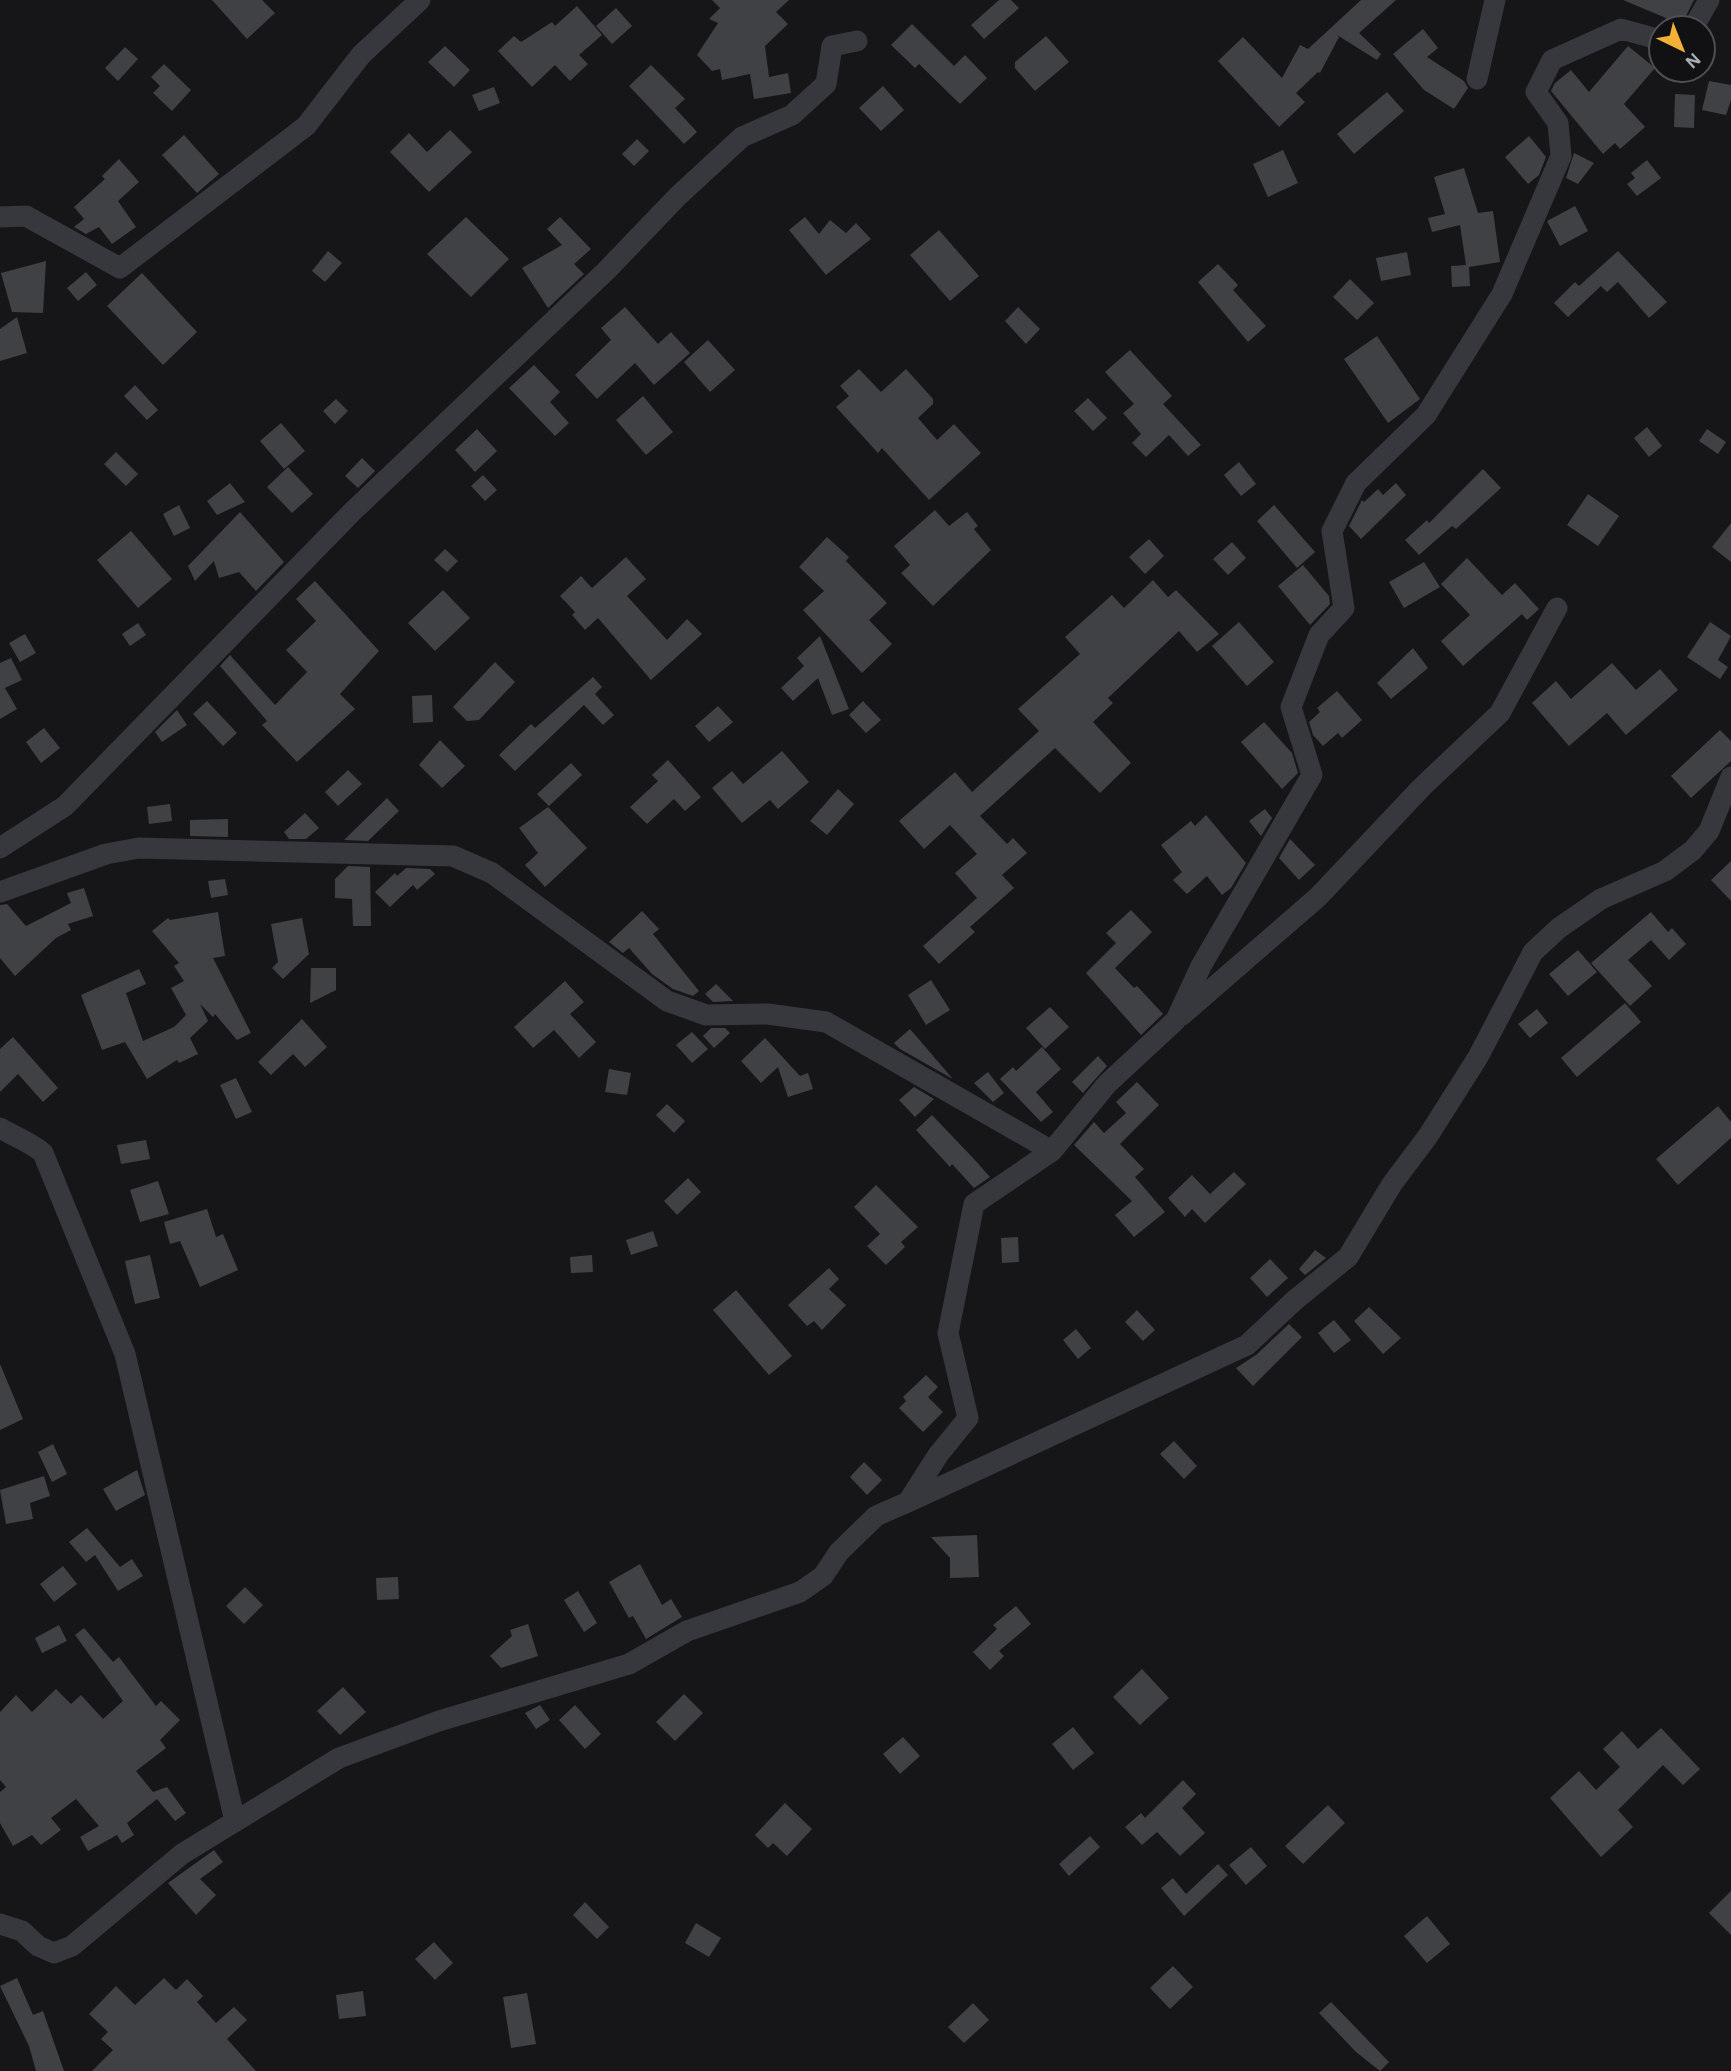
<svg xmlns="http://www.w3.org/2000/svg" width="1731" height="2071" viewBox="0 0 1731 2071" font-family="'Alegreya Sans',sans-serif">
	<rect width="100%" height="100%" fill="#161618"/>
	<path fill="#404145" d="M212,0H262L275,13L247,39Z
		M712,0H789L776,12L788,24L765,46L769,77L788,73L791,93L754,99L750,74L722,80L720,69L712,71L697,55L718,23L709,19L720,8Z
		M999,0H1011L1019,8L984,39L971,25Z
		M1361,0H1396L1359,33L1381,54L1377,60L1337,35L1339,37L1320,73L1318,72L1296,93L1305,102L1279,127L1218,61L1243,37L1282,78L1300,45L1308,49Z
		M1623,0H1694L1680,28L1663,24L1666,18Z
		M577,6L602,35L579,55L588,64L570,81L555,65L532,87L498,51L514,36L521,42L552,22L555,26Z
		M616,8L632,26L612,44L596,26Z
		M912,24L954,66L965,55L987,78L960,104L919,64L915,68L891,45Z
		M1423,29L1438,48L1427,57L1464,81L1468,88L1454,109L1424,90L1393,54Z
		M1046,36L1069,62L1035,91L1015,68V62Z
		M445,46L470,70L454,87L428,62Z
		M1628,46L1655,68L1624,104L1645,127L1620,149L1615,143L1603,154L1551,91L1555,83L1571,70L1589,92Z
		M125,47L138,59L118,81L105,68Z
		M164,64L191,90L172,111L153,93L160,86L151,77Z
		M651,65L685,99L675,108L697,132L684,144L629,86Z
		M1709,81L1731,85V100L1726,115L1702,110Z
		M883,86L904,110L881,131L859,108Z
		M494,87L500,103L479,111L472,95Z
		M1387,92L1404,111L1354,154L1337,134Z
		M1675,94L1695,95L1694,128L1674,127Z
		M450,130L472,152L429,192L390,152L409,133L427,152Z
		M184,135L219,174L197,193L162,155Z
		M1529,136L1546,157L1539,175L1528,184L1505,157Z
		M637,139L649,151L634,166L622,154Z
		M1283,150L1298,183L1268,197L1253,164Z
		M1574,153L1594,163L1578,184L1566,178Z
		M119,159L139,182L118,201L136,227L112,244L99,227L86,234L74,227L84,219L74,207L105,179L102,176Z
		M1647,160L1661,178L1637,196L1627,184L1635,178L1631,173Z
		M1464,168L1478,213L1493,211L1500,262L1469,267L1470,286L1452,287L1451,266L1466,265L1460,225L1432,232L1428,218L1445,214L1434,177Z
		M1575,206L1588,231L1560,246L1547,221Z
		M466,217L509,259L471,297L427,254Z
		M560,217L591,249L574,264L584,274L548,308L522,268L562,245L547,229Z
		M805,217L819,234L830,220L846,233L856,223L871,239L826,275L789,230Z
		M939,230L979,276L950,301L910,255Z
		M328,251L342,263L325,282L312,271Z
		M1618,251L1667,302L1649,318L1618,282L1607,292L1601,286L1568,317L1554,303L1575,282L1579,286Z
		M1407,252L1411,275L1381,281L1376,258Z
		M46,261L43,313L12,312L1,273Z
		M1218,264L1238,285L1233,290L1266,326L1248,342L1198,282Z
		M86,272L97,285L78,301L67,288Z
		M142,273L197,332L163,365L107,306Z
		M1350,279L1374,303L1357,320L1333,297Z
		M625,307L658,344L671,332L690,353L654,385L635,363L597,399L575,375L611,340L601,328Z
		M1018,307L1040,329L1026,344L1005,321Z
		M17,317L27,353L0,361V329Z
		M1377,336L1420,399L1388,423L1344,359Z
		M708,340L735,370L710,392L684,362Z
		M1130,350L1172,396L1163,404L1201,445L1188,456L1169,435L1146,457L1132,443L1141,434L1123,413L1134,404L1105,372Z
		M534,365L560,392L550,402L569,423L555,436L509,388Z
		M859,369L881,392L906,369L933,399V404L918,418L937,440L954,424L981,453L929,500L882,448L878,453L836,407L849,396L840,386Z
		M135,385L158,410L147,420L124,396Z
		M643,396L673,432L646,455L616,420Z
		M1088,398L1107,418L1093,431L1074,411Z
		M336,399L348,411L335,424L323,411Z
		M281,423L305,451L284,469L260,441Z
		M1647,427L1662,446L1649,457L1634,438Z
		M477,429L497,451L475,472L455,450Z
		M1707,429L1726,442L1718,454L1699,441Z
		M116,452L138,474L126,486L104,464Z
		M362,458L375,471L358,488L345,476Z
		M1239,462L1256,484L1241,496L1224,475Z
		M288,467L313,494L292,513L267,487Z
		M1483,469L1501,488L1456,529L1452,526L1419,555L1405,540L1427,520L1429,523Z
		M483,475L497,490L485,501L471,486Z
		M230,483L245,502L217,515L207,501Z
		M1396,483L1406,495L1361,539L1349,526L1362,500L1364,502L1378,489L1383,495Z
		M1588,494L1619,516L1598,546L1567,525Z
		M179,505L190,528L174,536L163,514Z
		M1274,505L1315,552L1297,568L1257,521Z
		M935,510L949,526L967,512L978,526L974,529L991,550L933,606L901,573L910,565L894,546Z
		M240,512L284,562L256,591L239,572L219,578L214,561L195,581L188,566Z
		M1731,523V562L1712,547Z
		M131,531L172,579L138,608L97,560Z
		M827,537L849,557L846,561L887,603L869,620L892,644L862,673L803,610L824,591L799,567Z
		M1149,539L1164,556L1145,574L1129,557Z
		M1232,542L1246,558L1228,575L1213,559Z
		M445,549L458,561L447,572L434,560Z
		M626,557L646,579L627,596L667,640L687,619L702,634L651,680L598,618L585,630L572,615L575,612L560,596L581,576L592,588Z
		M1467,558L1502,595L1515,583L1539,609L1527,620L1522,614L1463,666L1441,641L1470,615L1441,584Z
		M1424,562L1440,587L1404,608L1389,582Z
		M1303,565L1329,596L1330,604L1310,625L1278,586Z
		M1153,580L1168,597L1176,590L1219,634L1197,652L1179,631L1108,698L1113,703L1093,722L1131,763L1100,793L1055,748L980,816L1007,844L1013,838L1027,853L1002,875L1014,888L970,927L975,932L939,964L923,946L977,898L955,873L977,854L950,825L924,849L899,821L955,772L972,792L1039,731L1018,709L1080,654L1065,637L1112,595L1124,608Z
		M315,581L379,651L340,694L355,709L297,762L262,725L267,721L220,666L230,655L275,705L307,672L286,650L316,621L296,599Z
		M443,590L470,618L435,651L408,623Z
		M1239,622L1274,662L1247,686L1212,646Z
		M1710,622L1731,636L1718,660L1728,667L1720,679L1687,657Z
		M138,623L146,635L130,646L122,634Z
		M25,634L36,653L20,662L9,643Z
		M820,636L849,709L832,715L818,678L793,701L781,688L804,666L797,658Z
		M1413,648L1428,668L1391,699L1377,683Z
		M11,658L22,680L5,688L17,709L0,719V663Z
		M495,662L515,682L479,720L467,721L453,707Z
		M1612,663L1636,690L1660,669L1678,690L1626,735L1607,713L1569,746L1532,703L1556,681L1571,699Z
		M593,677L602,687L595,694L614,715L603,725L584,705L515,771L499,755L531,724L535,728Z
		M1337,691L1362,720L1342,738L1338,733L1323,746L1313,735L1309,722L1320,712L1317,708Z
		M432,695L433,722L413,723L412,696Z
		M207,701L237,733L223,746L193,714Z
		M863,701L881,720L866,733L849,715Z
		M718,706L733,722L709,742L695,726Z
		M177,710L187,725L162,742L155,732Z
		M1264,722L1292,753L1298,773L1282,789L1241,742Z
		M44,728L60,748L41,763L26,742Z
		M1720,730L1731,741V761L1691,798L1671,776Z
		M440,740L465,766L442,788L419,765Z
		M782,751L809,782L778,809L770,800L742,823L712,788L732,771L743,784Z
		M668,760L701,797L685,811L674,799L647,824L630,807L658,781L652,775Z
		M571,763L582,775L549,806L537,794Z
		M348,770L362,784L338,806L325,792Z
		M838,789L854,804L827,835L810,821Z
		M387,798L399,811L368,841L344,840Z
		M170,804L172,821L149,824L147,807Z
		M548,807L587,848L545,887L525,865L538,853L519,828Z
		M1265,809L1272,818L1261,836L1249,821Z
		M305,813L319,828L306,839H289L284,832Z
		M1206,815L1246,863L1231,888L1222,895L1207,876L1187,894L1173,880L1182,872L1161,845L1191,821L1195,826Z
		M228,819V837L190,836V820Z
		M1290,839L1315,865L1299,880L1279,858Z
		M1731,861V901L1711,880Z
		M348,866L370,867L371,926H353L352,899L335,898V879Z
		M406,868L430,869L435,874L417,890L413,885L390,907L375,892L395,873L397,876Z
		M225,879L228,895L211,898L208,881Z
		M84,888L93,916L68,924L71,930L56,938L15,976L0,958V905L7,904L26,926L71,903L67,893Z
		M1131,910L1152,932L1115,968L1134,988L1137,986L1163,1014L1141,1035L1086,973L1116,943L1106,933Z
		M642,911L659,929L653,934L699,991L693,996L673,989L652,974L629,948L623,953L609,942Z
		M218,912L225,956L213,958L251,1033L237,1040L215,1014L213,1017L200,1004L208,1021L190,1038L198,1054L179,1063L177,1060L147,1079L125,1042L102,1050L81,995L139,969L146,984L126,993L143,1041L174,1027L186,1015L171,988L184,981L174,966L179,963L152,931L168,918L170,920Z
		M1651,912L1668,932L1672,928L1686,944L1669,960L1651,940L1628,960L1652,986L1630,1006L1591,963Z
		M302,918L309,954L283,979L272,968L278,962L271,924Z
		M1578,950L1597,972L1568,996L1549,974Z
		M311,968H336V990L310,1003Z
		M931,980L950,1010L926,1025L908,995Z
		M565,981L584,1002L570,1014L596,1042L579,1058L554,1030L533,1048L514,1027Z
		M716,984L733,1001L713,1002L705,994Z
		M1625,1003L1641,1022L1577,1077L1561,1058Z
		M1050,1007L1069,1027L1045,1049L1026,1028Z
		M1537,1009L1548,1023L1530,1038L1518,1024Z
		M302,1019L327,1047L305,1067L293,1054L271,1075L258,1062Z
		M711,1028H725L730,1033L714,1048L703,1036Z
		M910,1029L952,1078H951L900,1049L894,1043Z
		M692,1032L708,1049L692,1063L676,1045Z
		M13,1037L58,1088L43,1102L18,1074L0,1092V1049Z
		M765,1038L800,1076L808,1073L813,1089L788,1097L778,1067L761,1083L741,1061Z
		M1042,1047L1061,1069L1036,1092L1053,1112L1041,1122L1000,1079L1013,1067L1016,1071Z
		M1098,1056L1107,1066L1083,1093L1072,1082Z
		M609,1069L631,1073L627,1095L605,1092Z
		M988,1072L1004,1093L993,1102L974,1083Z
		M236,1078L252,1112L236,1119L220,1085Z
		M1137,1082L1159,1105L1120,1144L1144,1169L1135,1177L1165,1212L1134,1237L1115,1215L1132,1201L1074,1145L1094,1122L1104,1133L1126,1113L1116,1102Z
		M914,1087L934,1099L915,1117L899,1100Z
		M667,1104L685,1121L674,1133L656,1115Z
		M1718,1106L1731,1122V1138L1678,1185L1656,1159Z
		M932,1115L974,1159L990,1177L974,1188L952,1164L950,1167L916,1130Z
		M146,1140L150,1159L121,1164L117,1145Z
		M1234,1172L1246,1184L1205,1223L1192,1209L1185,1217L1168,1198L1192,1175L1210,1194Z
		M688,1178L701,1192L677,1215L664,1201Z
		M158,1181L169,1214L140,1222L130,1190Z
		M876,1185L918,1227L901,1242L905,1247L886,1265L867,1246L880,1234L854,1207Z
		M207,1209L216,1237L223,1234L238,1270L200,1287L180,1241L170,1244L164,1222Z
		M653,1231L658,1246L631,1255L626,1240Z
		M1018,1237L1019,1262L1002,1263L1001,1238Z
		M1315,1250L1326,1258L1305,1275L1299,1269Z
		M150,1255L160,1298L135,1304L125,1261Z
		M592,1255L593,1272L571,1273L570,1257Z
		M1270,1259L1288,1278L1267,1297L1250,1278Z
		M829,1268L839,1279L829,1289L846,1305L822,1330L814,1321L807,1326L788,1305Z
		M736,1290L792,1356L769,1375L713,1310Z
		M1369,1307L1401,1338L1383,1354L1354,1321Z
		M1137,1310L1155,1330L1143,1341L1125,1322Z
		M1334,1320L1351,1340L1334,1353L1318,1333Z
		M1289,1324L1302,1337L1253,1386L1236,1368L1256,1355Z
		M1076,1329L1091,1348L1078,1359L1063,1340Z
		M0,1364L23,1419L0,1430Z
		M926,1375L938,1387L928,1397L943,1412L923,1432L899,1408L906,1401L903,1397Z
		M1174,1441L1197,1466L1184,1479L1160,1454Z
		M53,1444L67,1474L52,1482L38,1452Z
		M864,1462L882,1480L867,1495L850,1477Z
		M137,1470L145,1495L116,1511L103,1489Z
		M44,1476L50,1496L30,1503L33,1519L6,1524L0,1490Z
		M87,1528L120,1567L132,1559L143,1576L118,1591L95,1555L86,1562L69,1542Z
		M977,1535L979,1577L950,1578V1558L931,1537Z
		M640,1564L662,1605L671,1599L682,1617L646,1639L633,1616L629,1618L609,1582Z
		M63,1566L77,1584L54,1602L40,1584Z
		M398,1577L399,1599L377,1600L376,1578Z
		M245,1587L263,1605L244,1624L226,1606Z
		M578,1591L597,1623L584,1632L564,1600Z
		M1016,1606L1031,1624L999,1651L1004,1656L990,1670L973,1652L997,1629L993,1625Z
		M528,1624L538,1656L501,1668L490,1656L512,1636L510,1630Z
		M59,1625L67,1641L42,1653L35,1638Z
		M84,1628L113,1662L119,1657L156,1706L161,1701L180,1720L160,1740L166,1748L136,1771L153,1792L167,1787L186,1813L175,1821L157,1799L127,1823L134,1835L122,1843L117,1835L88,1851L80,1837L99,1826L76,1799L51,1818L61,1830L41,1845L32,1835L13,1846L0,1823V1792L6,1787L0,1780V1712L16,1695L32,1712L56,1689L71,1704L81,1695L103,1719L123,1701L75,1635Z
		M1142,1669L1169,1698L1140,1725L1113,1697Z
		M343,1687L366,1712L340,1735L317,1711Z
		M684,1694L703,1713L675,1741L656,1722Z
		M540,1705L550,1720L536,1729L525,1713Z
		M575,1705L601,1734L585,1749L559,1720Z
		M1073,1727L1094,1753L1073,1770L1052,1744Z
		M1661,1728L1700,1769L1683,1785L1663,1765L1618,1810L1633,1827L1601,1857L1550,1798L1579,1771L1596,1790L1620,1767L1603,1749L1622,1731L1638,1749Z
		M903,1737L920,1756L900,1774L883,1754Z
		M1183,1780L1196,1794L1182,1808L1205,1833L1180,1856L1157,1832L1142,1845L1125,1827L1141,1813L1145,1818Z
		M785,1803L812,1829L787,1856L773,1843L768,1848L755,1835Z
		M1328,1805L1345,1823L1303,1864L1285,1846Z
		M1090,1836L1100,1847L1069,1876L1059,1864Z
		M1251,1847L1267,1866L1246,1885L1229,1865Z
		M214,1850L223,1862L200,1879L216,1895L196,1915L168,1883Z
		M1218,1864L1228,1875L1184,1916L1161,1888L1173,1878L1186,1894Z
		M1731,1891V1935L1709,1913Z
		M585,1902L609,1927L597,1939L573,1915Z
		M1427,1916L1450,1944L1427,1963L1404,1936Z
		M696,1923L721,1938L709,1957L685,1943Z
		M434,1942L453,1963L435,1980L415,1959Z
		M1173,1966L1193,1987L1170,2009L1150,1988Z
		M17,1978L33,2015L43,2011L64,2071H36L29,2046L0,1986Z
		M164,1978L176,1990L187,1979L203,1996L197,2002L216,2023L234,2007L247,2020L227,2039L256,2071H92L113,2050L101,2039L108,2032L89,2014L116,1986L135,2005Z
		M363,1991L366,2016L339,2019L336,1995Z
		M527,1993L536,2044L511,2048L503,1997Z
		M1331,2002L1389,2062L1380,2071L1356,2052L1319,2013Z
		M973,2003L989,2020L964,2043L948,2027Z"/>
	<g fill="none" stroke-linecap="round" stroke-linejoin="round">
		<path stroke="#37383d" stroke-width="21" d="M1693,28L1709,0
			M1477,79L1495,0
			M0,217L26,216L120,268L306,126L361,55L420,0
			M0,848L65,806L353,511L606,271L678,196L742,137L792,115L826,84L832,46L857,41
			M0,892L106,854L139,848L453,856L492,873L667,1001L706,1015L768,1014L826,1022L1052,1151
			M1182,1015L1318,897L1422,787L1500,713L1557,608
			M0,1128C15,1137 30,1142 43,1153L125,1354L235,1821
			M908,1502L1247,1345L1295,1300L1348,1257L1392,1184L1428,1136L1478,1057L1533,952L1559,928L1601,899L1665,871L1693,850L1709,831L1731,777
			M0,1924L22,1931L38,1946L54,1953L72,1946L182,1854L339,1758L439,1721L629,1664L687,1631L800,1592L823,1576L839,1552L876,1516L908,1502L938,1455L968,1418L948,1333L974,1204L1052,1151L1107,1084L1176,1020L1201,966L1312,775L1291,707L1319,635L1344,608L1332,531L1356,483L1426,415L1502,294L1561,156L1558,123L1536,92L1552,60L1621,29L1661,40"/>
	</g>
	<g transform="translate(1682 49) rotate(137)"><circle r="33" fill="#111113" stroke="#4d4f55" stroke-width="2"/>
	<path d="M0-5L12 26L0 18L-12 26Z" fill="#f2b134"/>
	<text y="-10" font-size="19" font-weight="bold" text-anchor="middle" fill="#a8adb8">N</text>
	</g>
</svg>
